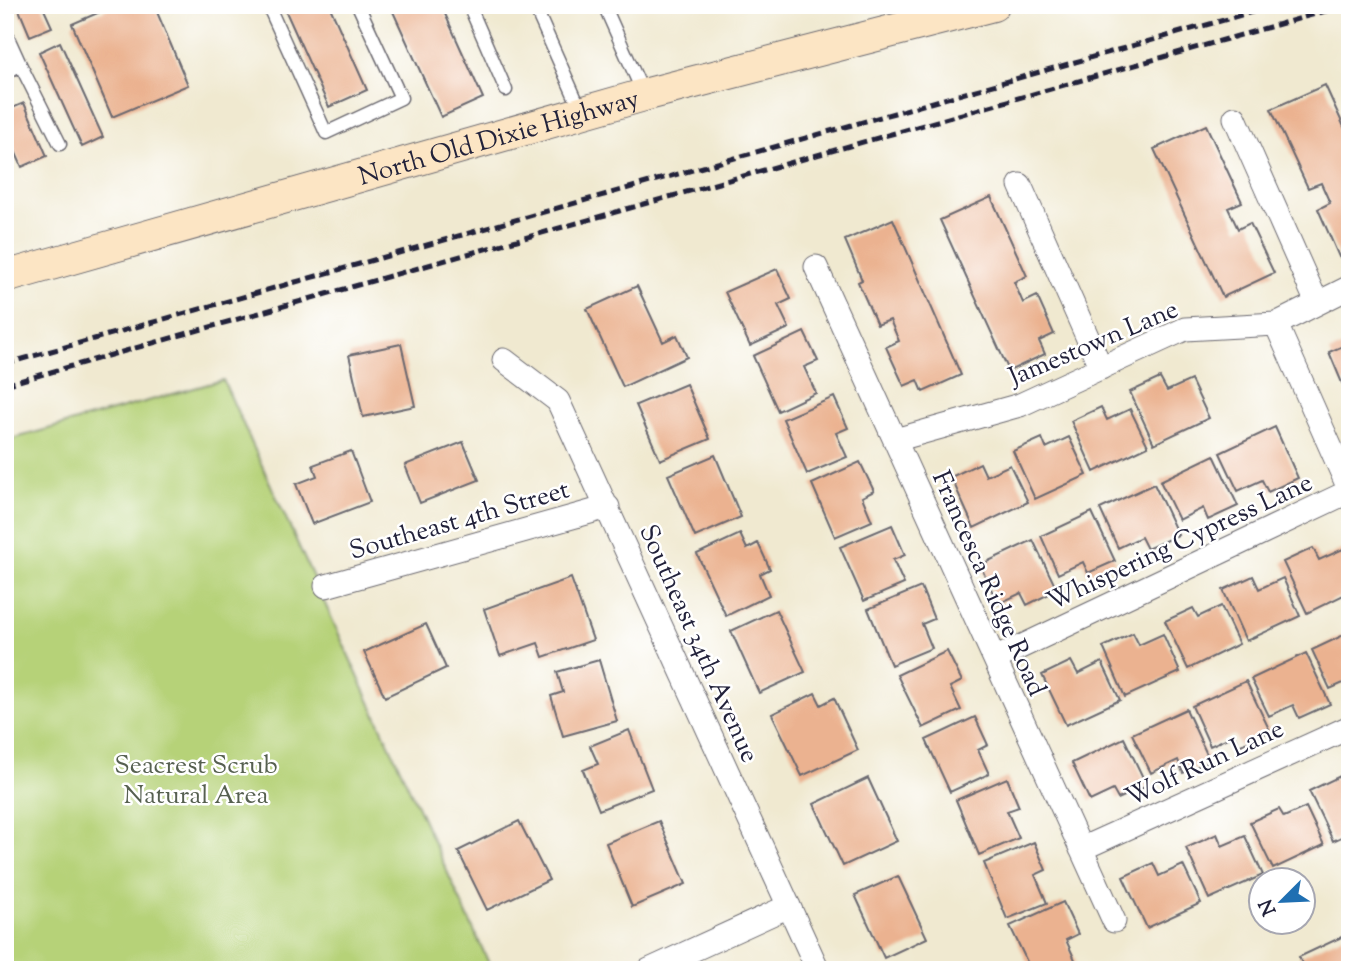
<svg xmlns="http://www.w3.org/2000/svg" width="1355" height="975" viewBox="0 0 1355 975" font-family="'Sorts Mill Goudy',serif">
	<rect width="100%" height="100%" fill="#fff"/>
	<filter id="ink" filterUnits="userSpaceOnUse"><feTurbulence type="fractalNoise" baseFrequency=".0143" numOctaves="2"/><feDisplacementMap in="SourceGraphic" scale="14" xChannelSelector="R" yChannelSelector="G"/><feConvolveMatrix kernelMatrix="1 2 1 2 8 2 1 2 1" color-interpolation-filters="sRGB"/></filter>
	<filter id="wash" filterUnits="userSpaceOnUse"><feTurbulence type="fractalNoise" baseFrequency=".00686" numOctaves="4" result="noise"/><feDisplacementMap in="SourceGraphic" scale="28" xChannelSelector="R" yChannelSelector="G"/><feGaussianBlur stdDeviation="1.57" result="paint"/><feColorMatrix in="noise" values="0 0 0 0 0 0 0 0 0 0 0 0 0 0 0 0 0 1.4 0 .05"/><feComposite in="paint" operator="in"/></filter>
	<g filter="url(#wash)">
		<rect width="100%" height="100%" fill="#f0e9d0"/>
		<path fill="#b6d278" stroke="#6c7a5a" stroke-width="2" d="M223,380L492,970H5V441Z"/>
		<g id="blocks">
			<path fill="#ebb290" d="M17,5H42L52,27L30,36Z
				M116,5H154L188,85L112,117L72,24Z
				M283,5H329L367,90L329,107Z
				M390,5H441L483,98L441,117Z
				M60,42L103,137L82,147L39,52Z
				M1325,85L1350,140V252L1339,257L1318,209L1330,203L1321,183L1308,188L1271,109Z
				M24,103L47,156L22,167L5,128V111Z
				M1206,125L1242,202L1228,208L1238,229L1250,223L1274,273L1223,297L1154,149Z
				M991,197L1027,276L1014,282L1023,303L1037,296L1054,334L1039,341L1045,354L1009,371L940,220Z
				M893,219L961,375L923,392L918,380L904,386L886,347L899,341L890,320L877,325L858,282L862,280L845,240Z
				M777,269L791,299L778,305L789,328L750,346L725,292Z
				M637,286L663,342L677,335L687,357L623,387L587,309Z
				M804,332L818,361L804,367L816,393L778,411L753,356Z
				M1350,343V380L1342,383L1329,352Z
				M401,344L415,406L363,417L349,355Z
				M1160,378L1167,391L1191,380L1209,418L1154,444L1130,392Z
				M686,384L710,439L660,460L636,405Z
				M834,397L848,428L836,433L847,457L807,474L783,419Z
				M1101,407L1107,420L1130,409L1148,446L1094,472L1071,421Z
				M1275,427L1298,478L1268,492L1262,480L1238,491L1220,453Z
				M1069,437L1087,475L1035,499L1013,451L1042,438L1046,448Z
				M463,442L479,480L420,503L405,465Z
				M351,451L370,502L312,524L296,484L317,476L313,465Z
				M715,455L741,517L695,537L668,475Z
				M1214,455L1238,506L1208,520L1203,508L1179,520L1160,481Z
				M860,462L874,491L862,497L872,521L835,537L812,484Z
				M980,463L986,476L1010,465L1028,502L974,528L951,477Z
				M1154,484L1178,535L1147,549L1141,537L1118,548L1100,509Z
				M1092,512L1115,561L1088,573L1083,562L1058,574L1041,536Z
				M892,525L905,555L893,560L904,584L864,601L840,547Z
				M740,534L747,549L758,543L770,569L760,574L769,595L726,616L697,554Z
				M1033,540L1057,590L1027,605L1021,593L998,604L980,565Z
				M1313,548L1319,560L1343,549L1350,564V592L1307,613L1283,562Z
				M1253,576L1259,589L1283,578L1300,616L1246,641L1223,590Z
				M571,578L593,640L543,657L538,643L500,656L484,609Z
				M921,587L934,619L922,624L932,648L891,665L868,609Z
				M1221,606L1239,644L1188,669L1165,621L1193,608L1198,617Z
				M776,610L805,672L759,693L731,631Z
				M426,624L446,668L385,697L364,652Z
				M1350,632V680L1330,689L1312,650Z
				M1133,633L1139,645L1163,634L1180,672L1125,697L1103,647Z
				M947,651L962,681L950,687L961,710L923,728L897,675Z
				M1306,653L1330,704L1299,718L1293,705L1269,716L1251,679Z
				M599,660L617,721L563,736L551,696L563,692L557,672Z
				M1071,661L1078,674L1102,662L1120,700L1066,725L1042,675Z
				M1246,681L1270,731L1239,746L1234,735L1210,746L1192,706Z
				M815,693L821,705L834,698L858,750L802,776L772,714Z
				M1186,709L1210,761L1183,773L1178,760L1151,773L1132,734Z
				M975,717L988,745L978,750L989,774L950,792L926,740Z
				M629,730L652,789L599,810L583,770L598,764L590,746Z
				M1124,738L1147,786L1118,799L1113,790L1090,801L1072,763Z
				M1340,776L1345,788L1350,786V833L1333,841L1309,791Z
				M868,778L897,841L843,866L814,804Z
				M1007,778L1019,807L1007,811L1019,838L979,855L956,800Z
				M1306,807L1324,845L1273,869L1250,822L1279,809L1284,817Z
				M519,821L549,880L487,910L458,851Z
				M659,821L686,884L632,907L606,843Z
				M1217,834L1222,846L1245,836L1263,875L1209,899L1186,848Z
				M1034,842L1046,870L1035,875L1047,903L1007,919L984,863Z
				M1153,863L1159,876L1183,865L1201,903L1147,928L1123,877Z
				M898,876L927,938L884,958L855,895Z
				M1063,902L1078,934L1066,940L1076,962L1059,970H1031L1010,926Z
				M1350,933V970H1305L1299,957Z"/>
		</g>
	</g>
	<g filter="url(#ink)">
		<use href="#blocks" fill-opacity="0" stroke="#6a686f" stroke-width="2"/>
		<g fill="none" stroke-linecap="round" stroke-linejoin="round">
			<defs>
				<path id="lane" d="M268,5L326,133L401,98L358,5
					M469,5L506,90
					M534,5L582,113
					M604,5L644,95
					M5,31L20,64
					M5,74L20,64L60,144"/>
				<path id="street" d="M1235,118L1317,303
					M1020,185L1101,368
					M816,267L1114,921
					M1276,324L1350,491
					M504,360L558,401L818,970
					M895,440L1020,405L1185,329L1276,324L1350,287
					M326,586L608,507
					M995,659L1350,491
					M1081,849L1350,727
					M649,970L789,906"/>
				<g id="secondary">
					<path id="s1" d="M5,277L644,95L993,5"/>
				</g>
			</defs>
			<use href="#lane" stroke="#6a686f" stroke-width="15"/>
			<use href="#street" stroke="#6a686f" stroke-width="25"/>
			<use href="#secondary" stroke="#6a686f" stroke-width="34"/>
			<use href="#lane" stroke="#fff" stroke-width="12"/>
			<use href="#street" stroke="#fff" stroke-width="23"/>
			<use href="#secondary" stroke="#fce5c4" stroke-width="32"/>
			<path stroke="#22223b" stroke-width="5" stroke-dasharray="10 5" stroke-linecap="butt" d="M5,364L1277,5
				M5,385L1347,5"/>
		</g>
	</g>
	<g text-anchor="middle" stroke-width="5" stroke-linejoin="round" paint-order="stroke">
		<g font-size="26" fill="#22223b" stroke="#fff">
			<text dy="9" stroke="none"><textPath href="#s1" startOffset="513">North Old Dixie Highway</textPath></text>
			<text transform="translate(1093 342) rotate(-23)" y="9">Jamestown Lane</text>
			<text transform="translate(459 519) rotate(-16)" y="9">Southeast 4th Street</text>
			<text transform="translate(1179 541) rotate(-25)" y="9">Whispering Cypress Lane</text>
			<text transform="translate(990 583) rotate(66)" y="9">Francesca Ridge Road</text>
			<text transform="translate(700 643) rotate(66)" y="9">Southeast 34th Avenue</text>
			<text transform="translate(1204 762) rotate(-25)" y="9">Wolf Run Lane</text>
		</g>
		<g font-size="26" fill="#566050" stroke="#fff">
			<text x="196" y="773">Seacrest Scrub<tspan x="196" dy="30">Natural Area</tspan></text>
		</g>
	</g>
	<rect width="1355" height="975" fill="none" stroke="#fff" stroke-width="28"/>
	<g transform="translate(1282 901) rotate(246)"><circle r="33" fill="#ffffff" stroke="#a7a7b1" stroke-width="2"/>
	<path d="M0-5L12 26L0 18L-12 26Z" fill="#1f6fb2"/>
	<text y="-10" font-size="19" font-weight="bold" text-anchor="middle" fill="#22223b">N</text>
	</g>
</svg>
